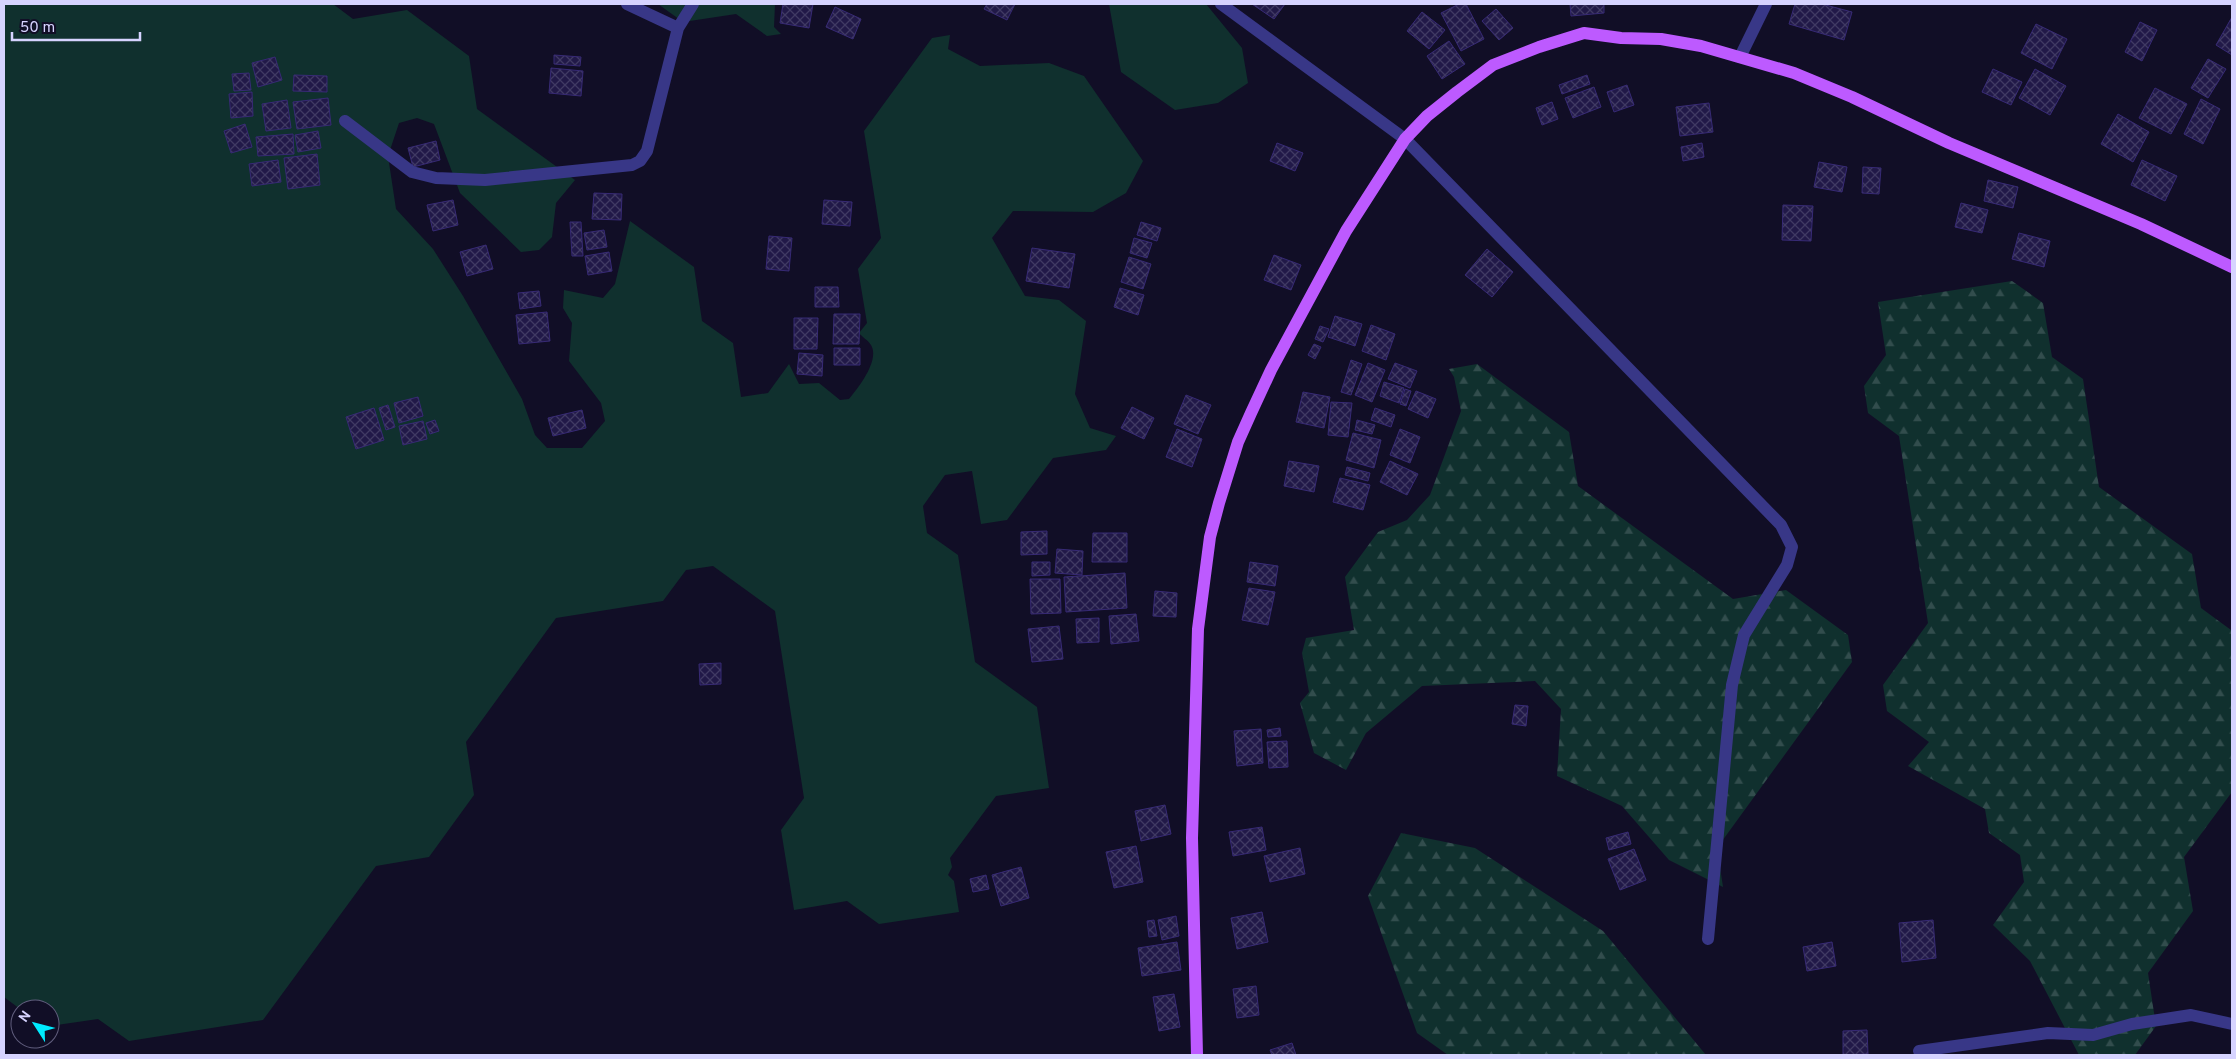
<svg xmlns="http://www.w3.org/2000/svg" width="2236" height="1059" viewBox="0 0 2236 1059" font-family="Overpass,sans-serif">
	<defs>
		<pattern id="forest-firs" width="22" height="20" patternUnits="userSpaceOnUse" patternTransform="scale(1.25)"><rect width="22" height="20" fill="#10302e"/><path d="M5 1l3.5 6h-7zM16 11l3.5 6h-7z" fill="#324d4d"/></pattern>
		<pattern id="building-cross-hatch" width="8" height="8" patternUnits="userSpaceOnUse" patternTransform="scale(1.25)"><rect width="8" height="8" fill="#211948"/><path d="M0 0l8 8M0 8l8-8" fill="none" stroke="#403a63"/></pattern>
	</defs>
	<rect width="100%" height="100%" fill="#110e26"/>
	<path fill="#10302e" d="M4,4H333L353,19L407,10L469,56L477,109L575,180L556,203L552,237L539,250L521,252L460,193L434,124L417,118L399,123L388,156L396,209L433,249L463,296L522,399L535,435L547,448H582L605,421L601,403L569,361L572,323L563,308L564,290L603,298L615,284L630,221L694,267L702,321L733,343L741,397L768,393L789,364L799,384L819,383L840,400L849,399C859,387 880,360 871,345C868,340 862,337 859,333L867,323L858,269L881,238L864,131L932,38L950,35L948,49L980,66L1049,63L1084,76L1143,161L1126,193L1093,212L1013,211L992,238L1025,296L1059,300L1086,321L1075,394L1090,428L1116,436L1106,450L1053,458L1007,520L981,524L972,471L945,475L923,506L927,533L958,555L975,662L1037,707L1049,788L996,796L950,858L952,867L948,875L954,881L959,912L879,924L847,901L794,910L781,830L804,798L775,611L713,566L686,570L663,601L556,618L466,742L474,795L429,857L376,866L263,1020L129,1041L98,1019L50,1026V1009H20L4,997Z
		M658,4H775L774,27L781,34L767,36L736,14L683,22Z
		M1109,4H1206L1242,48L1248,83L1218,103L1175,110L1121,72Z"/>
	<path fill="url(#forest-firs)" d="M2012,281L2043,303L2052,357L2083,379L2099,487L2192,554L2201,608L2231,630L2232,792L2184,857L2193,911L2148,973L2156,1026L2135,1055H2079L2030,961L1993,925L2024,882L2020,855L1989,833L1985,809L1908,766L1929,742L1887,711L1883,685L1928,623L1899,436L1868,413L1864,386L1886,355L1878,302Z
		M1477,364L1569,432L1578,486L1733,599L1786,590L1848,635L1852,662L1717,848L1723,887L1669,860L1622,806L1557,776L1561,709L1535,681L1422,686L1366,733L1346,770L1314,753L1300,703L1309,692L1302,653L1306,638L1354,630L1345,577L1378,532L1407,520L1430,495L1461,411L1454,377L1449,369Z
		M1401,833L1475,848L1603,931L1706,1055H1448L1417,1033L1368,896Z"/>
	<path fill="url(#building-cross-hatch)" stroke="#372a75" d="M783,4H813L809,28L780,23Z
		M987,4H1015L1007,20L984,9Z
		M1252,4H1285L1274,19Z
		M1459,4H1466L1484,39L1461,51L1441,13Z
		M1570,4H1604V13L1571,16Z
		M1795,4H1822L1852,12L1844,40L1789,24Z
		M835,7L861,19L853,39L826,27Z
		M1496,9L1513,28L1499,40L1482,21Z
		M1422,12L1445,30L1429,49L1407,31Z
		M2232,17V55L2216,45Z
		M2140,22L2157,30L2142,61L2125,52Z
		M2036,24L2067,39L2052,69L2021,53Z
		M1449,41L1465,64L1442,79L1427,56Z
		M554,55L581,57L580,66L554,64Z
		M275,57L282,80L258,87L252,63Z
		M2208,59L2226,69L2208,98L2191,88Z
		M551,68L583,71L581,96L549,93Z
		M1993,69L2022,82L2011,105L1982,92Z
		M2035,69L2066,86L2050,115L2019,98Z
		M249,73L251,90L234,91L232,74Z
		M294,75L327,76V92L293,91Z
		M1587,75L1590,84L1562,94L1559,85Z
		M1627,85L1634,105L1614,112L1607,92Z
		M1594,87L1601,107L1573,118L1565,98Z
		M2155,88L2187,104L2171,134L2139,118Z
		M252,92L253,116L231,118L229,94Z
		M328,98L331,125L297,129L293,102Z
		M2201,99L2220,109L2203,144L2184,134Z
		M287,100L291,128L266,131L262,104Z
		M1552,102L1558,119L1542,125L1536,108Z
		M1709,103L1713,132L1680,136L1676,107Z
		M2118,114L2149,132L2133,162L2101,144Z
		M245,124L252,147L231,153L224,131Z
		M318,131L321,148L298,152L295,135Z
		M293,134L294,154L258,156L256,137Z
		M436,141L440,160L413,167L408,148Z
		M1277,143L1303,153L1295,171L1270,161Z
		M1702,143L1704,157L1683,161L1681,147Z
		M317,154L320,185L288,189L284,158Z
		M278,160L281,182L252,186L249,164Z
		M2142,160L2177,176L2165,201L2131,185Z
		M1819,162L1847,167L1842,192L1814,187Z
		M1863,167L1881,168L1879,194L1862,193Z
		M1988,180L2018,187L2013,208L1984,201Z
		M594,193L622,194L621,220L592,219Z
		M453,200L458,225L433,231L427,205Z
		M824,200L852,202L850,226L822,224Z
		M1961,203L1988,210L1982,233L1955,227Z
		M1783,205L1813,206L1811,241L1782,240Z
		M570,222H581L583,256H572Z
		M1141,222L1161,228L1157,241L1137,235Z
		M604,230L607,247L587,250L584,233Z
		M2019,233L2050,241L2044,267L2012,259Z
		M769,236L792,238L789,271L766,269Z
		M1134,238L1152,243L1147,258L1130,253Z
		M486,245L493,269L467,276L460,252Z
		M1032,248L1075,254L1069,288L1026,281Z
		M1487,249L1513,272L1492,297L1465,275Z
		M609,252L612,271L588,275L585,256Z
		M1274,255L1301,265L1291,290L1264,280Z
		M1129,257L1151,264L1143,289L1121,282Z
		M815,287H838L839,307H815Z
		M1120,288L1144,295L1138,315L1114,307Z
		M539,291L541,306L520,309L518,293Z
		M547,312L550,341L519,344L516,315Z
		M834,314H860L859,344H833Z
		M1335,316L1362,324L1355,346L1328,337Z
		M794,318H818L817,349H794Z
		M1371,325L1395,334L1386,360L1362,351Z
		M1320,326L1329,329L1323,342L1315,339Z
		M1314,344L1321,347L1315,359L1308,355Z
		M834,348H860V365H834Z
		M799,353L823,355L822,376L797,374Z
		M1351,360L1362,364L1351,395L1341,392Z
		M1368,363L1385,370L1372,402L1355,395Z
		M1395,363L1417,371L1410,388L1388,379Z
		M1384,382L1404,388L1399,403L1380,396Z
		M1405,389L1411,391L1406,406L1400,404Z
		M1416,391L1436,399L1428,418L1408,409Z
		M1303,392L1330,397L1324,428L1296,422Z
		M1186,395L1211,405L1198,434L1174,424Z
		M418,397L423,416L399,423L394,403Z
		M1331,402L1352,403L1348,437L1328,435Z
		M388,405L395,427L386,430L379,408Z
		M1132,407L1154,418L1144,439L1121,428Z
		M374,408L384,440L356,449L346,417Z
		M1375,408L1395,415L1391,427L1371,420Z
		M582,410L586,428L553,436L548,418Z
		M435,420L439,431L430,434L426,423Z
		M1357,420L1375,425L1372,434L1355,430Z
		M423,421L427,439L403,445L399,426Z
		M1177,429L1202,439L1192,467L1166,457Z
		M1400,429L1420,437L1410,463L1390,455Z
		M1353,433L1381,440L1374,468L1346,460Z
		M1289,461L1319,466L1314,492L1284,486Z
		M1390,461L1418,474L1407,495L1380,482Z
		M1347,467L1370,473L1368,481L1345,475Z
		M1340,478L1370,485L1363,510L1333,502Z
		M1047,531V554L1021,555V532Z
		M1093,533H1127V562H1092Z
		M1057,549L1083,551L1082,575L1055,573Z
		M1032,562H1050V575L1032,576Z
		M1250,562L1278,566L1275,586L1247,582Z
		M1125,573L1127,608L1066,612L1064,577Z
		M1030,579H1060L1061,613L1031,614Z
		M1249,588L1275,592L1268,625L1242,620Z
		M1155,591L1177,593L1176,617L1153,616Z
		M1136,614L1139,641L1111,644L1109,616Z
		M1099,618V642L1077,643L1076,619Z
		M1059,626L1063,659L1032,662L1028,629Z
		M721,663V684L700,685L699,664Z
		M1515,705L1528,706L1526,726L1512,724Z
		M1280,728L1281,736L1268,737L1267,730Z
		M1261,729L1263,763L1237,766L1234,731Z
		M1287,741L1288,767L1269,768L1267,742Z
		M1165,805L1171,834L1141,841L1135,811Z
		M1262,827L1266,850L1233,856L1229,832Z
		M1628,832L1631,844L1609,850L1606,838Z
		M1136,846L1143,882L1114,888L1106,852Z
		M1300,848L1305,874L1270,882L1264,856Z
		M1634,849L1646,880L1620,890L1608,859Z
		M1021,867L1029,898L1001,906L992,875Z
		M986,875L989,889L973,892L970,879Z
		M1262,912L1268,942L1237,949L1231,918Z
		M1176,916L1179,936L1162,940L1158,920Z
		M1154,920L1157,936L1149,937L1147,921Z
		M1933,920L1936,958L1902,962L1899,923Z
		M1177,942L1181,970L1142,976L1138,948Z
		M1832,942L1836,966L1807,971L1803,947Z
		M1256,986L1259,1015L1237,1018L1233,989Z
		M1174,994L1180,1027L1159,1031L1153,997Z
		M1867,1030L1868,1054L1843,1055V1031Z
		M1292,1043L1296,1055H1272L1270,1050Z"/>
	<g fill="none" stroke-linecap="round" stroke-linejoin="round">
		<path stroke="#383787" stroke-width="12" d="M627,4L678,28L693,4
			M1221,4L1405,139L1781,525L1792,547L1787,565L1744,635L1732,685L1708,939
			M1740,57L1766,4
			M345,121L412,172L436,178L485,180L632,165L640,161L647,151L678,28
			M1919,1051L2048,1033L2093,1035L2132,1024L2191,1015L2232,1024"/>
		<path stroke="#bd5aff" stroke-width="12" d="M1197,1055L1192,838L1198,629L1210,537L1219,503L1238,442L1251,413L1271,370L1346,231L1405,139L1427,116L1457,92L1493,65L1539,47L1584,33L1621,38L1661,39L1701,46L1794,73L1852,97L1949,143L2141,224L2232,267"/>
	</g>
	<rect width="2236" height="1059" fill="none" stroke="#d6d3ff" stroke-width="10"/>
	<g transform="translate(35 1024) rotate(306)"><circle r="24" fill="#110e26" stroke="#605d7d"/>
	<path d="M0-4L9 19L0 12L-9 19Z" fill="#00ebfe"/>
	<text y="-8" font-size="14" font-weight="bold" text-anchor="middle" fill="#d6d3ff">N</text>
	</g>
	<path d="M12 32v8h128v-8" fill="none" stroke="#d6d3ff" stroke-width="2.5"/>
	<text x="20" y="32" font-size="15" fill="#d6d3ff" stroke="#110e26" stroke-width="4" paint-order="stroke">50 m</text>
</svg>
